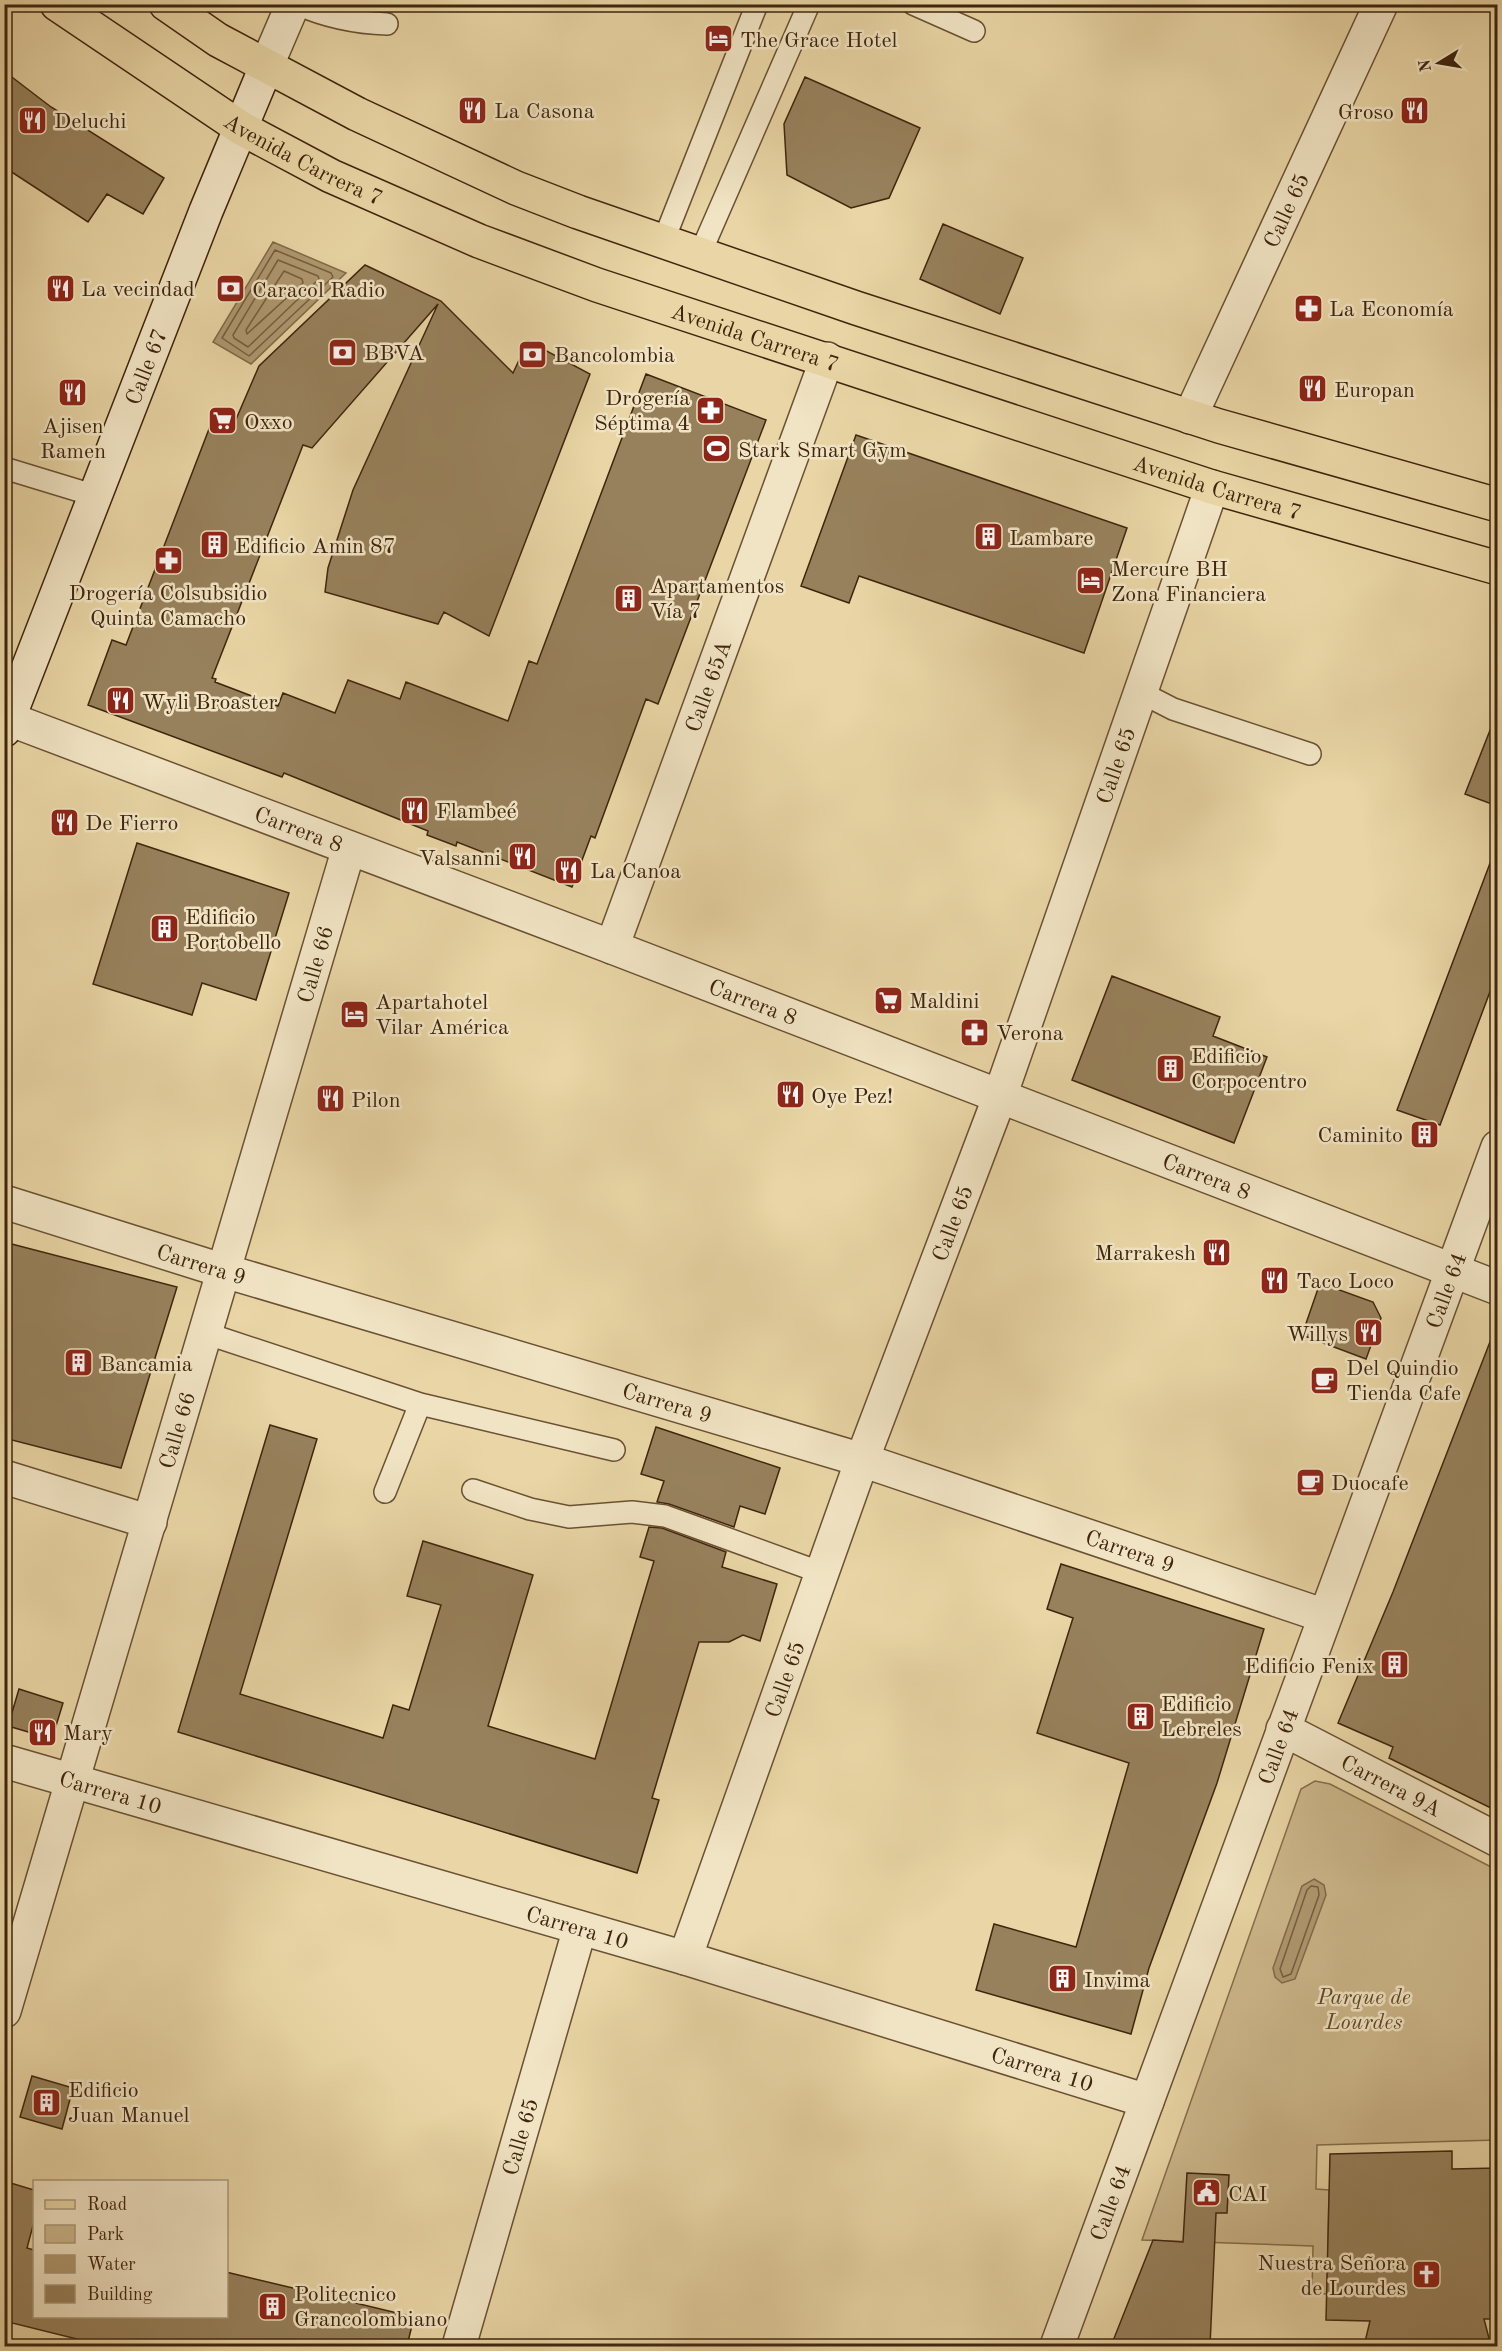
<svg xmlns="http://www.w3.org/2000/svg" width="1502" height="2351" viewBox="0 0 1502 2351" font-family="'Old Standard TT',serif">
	<rect width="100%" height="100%" fill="#e9d5a5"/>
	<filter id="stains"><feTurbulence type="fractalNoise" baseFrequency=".00333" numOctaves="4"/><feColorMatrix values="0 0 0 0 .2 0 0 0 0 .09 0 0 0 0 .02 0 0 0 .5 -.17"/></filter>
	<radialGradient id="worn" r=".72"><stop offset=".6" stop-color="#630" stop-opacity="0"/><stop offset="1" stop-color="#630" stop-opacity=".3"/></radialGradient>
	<path fill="#ccb78b" stroke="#866e4c" stroke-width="1.5" d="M1315,1781L1330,1784L1497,1870V2140L1317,2145L1316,2189L1329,2190L1327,2294L1312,2293L1313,2246L1142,2240L1301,1789Z"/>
	<path fill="#af9971" stroke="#826b49" stroke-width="1.5" d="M273,242L346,273L251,364L213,342Z
		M1314,1879L1324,1885L1326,1895L1295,1979L1282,1983L1275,1977L1273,1968L1302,1886Z"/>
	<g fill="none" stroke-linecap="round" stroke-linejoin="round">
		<path stroke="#775f3f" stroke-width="1.5" d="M275,250L331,273L333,277L249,356L222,338Z
			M278,260L318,276L319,279L248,347L234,338L233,335Z
			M284,271L302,279L303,283L247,334L246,330Z
			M1311,1886L1318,1887L1319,1895L1291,1974L1283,1977L1280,1969L1307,1890Z"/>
	</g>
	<path fill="#97815c" stroke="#3f250d" stroke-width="1.5" d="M4,71L51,107L164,178L143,214L107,194L88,222L4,167Z
		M805,77L920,128L889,198L851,208L787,175L784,124Z
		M943,224L1023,258L1000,314L920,279Z
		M365,265L441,301L513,373L528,341L590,374L489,636L444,612L438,624L325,592L328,568L353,490L438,304L312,448L303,445L212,678L216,679L215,682L278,706L283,693L335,713L348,680L400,699L406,682L508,721L529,661L537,664L646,374L766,420L658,704L646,699L595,838L591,836L572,887L457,842L456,846L427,835L428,831L284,773L282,777L88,705L112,640L126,645L214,416L234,424L259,366Z
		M856,435L1127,528L1084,653L859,576L849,603L801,586Z
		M1496,715H1497V806L1465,794Z
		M137,843L289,893L256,1000L202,983L192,1015L93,984Z
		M1495,850H1497V973L1440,1125L1397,1110Z
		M1112,976L1220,1017L1213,1036L1267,1057L1234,1143L1072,1080Z
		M4,1242L177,1287L121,1468L4,1438Z
		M1320,1283L1373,1302L1381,1318L1366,1359L1302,1335Z
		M1495,1329H1497V1811L1389,1758L1393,1747L1338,1723L1393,1592Z
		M270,1425L317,1439L240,1694L383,1738L393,1705L409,1710L441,1605L407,1596L423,1541L533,1575L488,1726L595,1759L654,1561L640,1557L649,1527L662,1528L726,1552L722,1567L777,1584L760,1641L743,1635L729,1642H699L652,1798L659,1800L637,1873L178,1732Z
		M656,1427L780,1468L765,1514L740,1506L734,1527L669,1504L657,1502L664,1481L641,1474Z
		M1061,1564L1264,1629L1217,1783L1149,1968L1131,2034L976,1990L994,1924L1076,1947L1129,1763L1037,1733L1073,1618L1047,1609Z
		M19,1689L63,1703L52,1739L8,1726Z
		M32,2076L73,2088L62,2129L20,2117Z
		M1452,2151V2169L1497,2168V2319H1484L1491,2346H1364L1370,2321L1326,2320L1330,2154Z
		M1187,2173L1229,2175L1227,2213H1216L1210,2346H1111L1153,2240L1183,2242Z
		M4,2181L34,2190V2222L27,2248L34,2250V2316H226V2272L414,2317L407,2346H105L4,2321Z"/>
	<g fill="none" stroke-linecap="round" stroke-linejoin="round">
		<defs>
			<path id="service" d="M297,4C326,17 355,23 387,24
				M913,4L974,31
				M663,242L757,4
				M700,254L809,4
				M4,468L96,496
				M1140,692L1173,709L1310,754
				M205,1333L420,1404L385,1492
				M420,1404L614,1450
				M473,1490L530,1509L569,1517L632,1512L665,1516L822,1573"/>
			<g id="minor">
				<path id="s1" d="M612,947L827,359"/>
				<path id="s2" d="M4,1202L208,1266L862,1460L1325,1616"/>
				<path d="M4,1477L150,1522"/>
				<path id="s3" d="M4,1761L685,1958L1147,2101"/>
				<path id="s4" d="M685,1958L862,1460L1000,1096L1212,487"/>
				<path id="s5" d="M459,2346L580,1928"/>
			</g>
			<g id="tertiary">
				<path d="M266,67L293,4"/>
				<path id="s6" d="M1190,417L1381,4"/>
				<path id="s7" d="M9,719L612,947L1498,1288"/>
				<path id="s8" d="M1283,1729L1498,1840"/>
				<path id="s9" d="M4,2011L349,848"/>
				<path id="s10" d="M1057,2346L1498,1147"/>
			</g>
			<g id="secondary">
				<path id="s11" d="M4,730L206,211L266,67"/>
			</g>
			<g id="primary">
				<path id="s12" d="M57,4L241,128L331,176L479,241L597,285L1212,487L1498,568"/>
				<path d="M166,4L218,40L357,114L516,188L578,212L856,308L1219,426L1498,505"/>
			</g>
		</defs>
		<use href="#service" stroke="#6a5133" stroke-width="24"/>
		<use href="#minor" stroke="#6a5133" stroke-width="36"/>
		<use href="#tertiary" stroke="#6a5133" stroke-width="36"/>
		<use href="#secondary" stroke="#3f250d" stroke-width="36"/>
		<use href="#primary" stroke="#3f250d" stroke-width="36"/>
		<use href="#service" stroke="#f1e4c4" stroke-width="21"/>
		<use href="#minor" stroke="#f1e4c4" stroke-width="33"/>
		<use href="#tertiary" stroke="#f1e4c4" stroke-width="33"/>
		<use href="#secondary" stroke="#f1e4c4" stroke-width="33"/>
		<use href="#primary" stroke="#e9d5a5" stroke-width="33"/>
	</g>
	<defs>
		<symbol id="hotel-square" viewBox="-11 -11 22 22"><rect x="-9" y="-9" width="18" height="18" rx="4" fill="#8f2418" stroke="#f1e4c4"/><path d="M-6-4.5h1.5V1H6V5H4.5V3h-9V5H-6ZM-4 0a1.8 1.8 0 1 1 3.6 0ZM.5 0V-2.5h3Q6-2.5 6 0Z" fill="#fff"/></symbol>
		<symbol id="restaurant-square" viewBox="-11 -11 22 22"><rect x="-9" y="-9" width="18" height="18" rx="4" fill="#8f2418" stroke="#f1e4c4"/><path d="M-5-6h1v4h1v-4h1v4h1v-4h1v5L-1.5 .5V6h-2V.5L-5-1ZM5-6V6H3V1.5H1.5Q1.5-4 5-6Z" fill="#fff"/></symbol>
		<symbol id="bank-square" viewBox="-11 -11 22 22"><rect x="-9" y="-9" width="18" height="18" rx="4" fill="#8f2418" stroke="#f1e4c4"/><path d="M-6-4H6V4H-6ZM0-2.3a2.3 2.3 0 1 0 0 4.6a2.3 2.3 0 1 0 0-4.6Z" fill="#fff"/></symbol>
		<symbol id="pharmacy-square" viewBox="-11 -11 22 22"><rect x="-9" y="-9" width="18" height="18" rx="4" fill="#8f2418" stroke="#f1e4c4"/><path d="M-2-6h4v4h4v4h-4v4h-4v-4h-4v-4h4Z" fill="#fff"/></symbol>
		<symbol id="supermarket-square" viewBox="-11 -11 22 22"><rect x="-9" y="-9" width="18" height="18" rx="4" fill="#8f2418" stroke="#f1e4c4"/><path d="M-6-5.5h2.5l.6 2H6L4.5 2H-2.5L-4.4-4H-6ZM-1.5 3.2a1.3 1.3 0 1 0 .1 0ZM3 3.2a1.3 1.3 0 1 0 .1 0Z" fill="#fff"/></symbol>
		<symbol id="stadium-square" viewBox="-11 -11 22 22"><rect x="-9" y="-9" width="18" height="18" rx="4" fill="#8f2418" stroke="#f1e4c4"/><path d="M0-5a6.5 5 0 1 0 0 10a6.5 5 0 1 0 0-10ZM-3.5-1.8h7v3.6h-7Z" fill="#fff"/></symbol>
		<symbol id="building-square" viewBox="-11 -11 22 22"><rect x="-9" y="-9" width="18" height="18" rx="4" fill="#8f2418" stroke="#f1e4c4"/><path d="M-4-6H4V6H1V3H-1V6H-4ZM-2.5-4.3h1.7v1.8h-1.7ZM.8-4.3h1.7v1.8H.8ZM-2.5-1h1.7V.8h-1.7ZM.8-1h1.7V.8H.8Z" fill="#fff"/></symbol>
		<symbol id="cafe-square" viewBox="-11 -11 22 22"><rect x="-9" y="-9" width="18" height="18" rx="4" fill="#8f2418" stroke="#f1e4c4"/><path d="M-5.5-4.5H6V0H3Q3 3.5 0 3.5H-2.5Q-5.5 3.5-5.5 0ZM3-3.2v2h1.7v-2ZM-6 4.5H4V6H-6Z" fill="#fff"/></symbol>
		<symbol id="civic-square" viewBox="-11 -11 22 22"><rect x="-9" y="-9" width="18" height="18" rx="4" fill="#8f2418" stroke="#f1e4c4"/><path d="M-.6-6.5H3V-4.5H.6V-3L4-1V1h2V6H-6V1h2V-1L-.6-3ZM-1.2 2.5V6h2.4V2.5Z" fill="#fff"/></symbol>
		<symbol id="church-square" viewBox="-11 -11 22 22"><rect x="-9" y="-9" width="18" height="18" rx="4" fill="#8f2418" stroke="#f1e4c4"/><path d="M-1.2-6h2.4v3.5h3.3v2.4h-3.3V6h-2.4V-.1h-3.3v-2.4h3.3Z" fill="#fff"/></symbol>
	</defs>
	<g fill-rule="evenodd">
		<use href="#hotel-square" x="702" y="22" width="33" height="33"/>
		<use href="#restaurant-square" x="456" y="94" width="33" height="33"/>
		<use href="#restaurant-square" x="1398" y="94" width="33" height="33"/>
		<use href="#restaurant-square" x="16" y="104" width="33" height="33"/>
		<use href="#restaurant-square" x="44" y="272" width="33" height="33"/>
		<use href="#bank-square" x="214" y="272" width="33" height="33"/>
		<use href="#pharmacy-square" x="1292" y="292" width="33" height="33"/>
		<use href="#bank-square" x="326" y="336" width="33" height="33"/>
		<use href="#bank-square" x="516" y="338" width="33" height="33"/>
		<use href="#restaurant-square" x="1296" y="372" width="33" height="33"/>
		<use href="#restaurant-square" x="56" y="376" width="33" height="33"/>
		<use href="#pharmacy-square" x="694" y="394" width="33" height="33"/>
		<use href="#supermarket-square" x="206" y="404" width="33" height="33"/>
		<use href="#stadium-square" x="700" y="432" width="33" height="33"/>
		<use href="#building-square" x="972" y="520" width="33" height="33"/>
		<use href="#building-square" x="198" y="528" width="33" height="33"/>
		<use href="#pharmacy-square" x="152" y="544" width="33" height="33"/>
		<use href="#hotel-square" x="1074" y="564" width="33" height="33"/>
		<use href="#building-square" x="612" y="582" width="33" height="33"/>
		<use href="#restaurant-square" x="104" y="684" width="33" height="33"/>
		<use href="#restaurant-square" x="398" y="794" width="33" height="33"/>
		<use href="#restaurant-square" x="48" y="806" width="33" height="33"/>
		<use href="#restaurant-square" x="506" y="840" width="33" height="33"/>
		<use href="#restaurant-square" x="552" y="854" width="33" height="33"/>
		<use href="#building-square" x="148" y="912" width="33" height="33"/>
		<use href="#supermarket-square" x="872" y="984" width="33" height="33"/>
		<use href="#hotel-square" x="338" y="998" width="33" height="33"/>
		<use href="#pharmacy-square" x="958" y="1016" width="33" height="33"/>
		<use href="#building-square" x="1154" y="1052" width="33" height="33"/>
		<use href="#restaurant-square" x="774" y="1078" width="33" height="33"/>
		<use href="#restaurant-square" x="314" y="1082" width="33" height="33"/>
		<use href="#building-square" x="1408" y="1118" width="33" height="33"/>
		<use href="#restaurant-square" x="1200" y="1236" width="33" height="33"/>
		<use href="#restaurant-square" x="1258" y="1264" width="33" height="33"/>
		<use href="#restaurant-square" x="1352" y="1316" width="33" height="33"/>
		<use href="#building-square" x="62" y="1346" width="33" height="33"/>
		<use href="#cafe-square" x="1308" y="1364" width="33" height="33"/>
		<use href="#cafe-square" x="1294" y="1466" width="33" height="33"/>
		<use href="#building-square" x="1378" y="1648" width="33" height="33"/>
		<use href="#building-square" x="1124" y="1700" width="33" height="33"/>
		<use href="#restaurant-square" x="26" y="1716" width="33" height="33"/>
		<use href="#building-square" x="1046" y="1962" width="33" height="33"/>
		<use href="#building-square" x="30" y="2086" width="33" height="33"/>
		<use href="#civic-square" x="1190" y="2176" width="33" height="33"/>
		<use href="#church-square" x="1410" y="2258" width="33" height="33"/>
		<use href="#building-square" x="256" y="2290" width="33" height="33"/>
	</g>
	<g text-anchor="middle" stroke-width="5" stroke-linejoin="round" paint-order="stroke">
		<g font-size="22" fill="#3f250d" stroke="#f1e4c4" text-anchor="start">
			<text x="740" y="47">The Grace Hotel</text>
			<text x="494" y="118">La Casona</text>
			<text x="1394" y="119" text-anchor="end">Groso</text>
			<text x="54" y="128">Deluchi</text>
			<text x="81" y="296">La vecindad</text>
			<text x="252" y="297">Caracol Radio</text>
			<text x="1329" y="316">La Economía</text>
			<text x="364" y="360">BBVA</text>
			<text x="554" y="362">Bancolombia</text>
			<text x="1334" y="397">Europan</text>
			<text x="690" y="405" text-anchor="end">Drogería<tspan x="690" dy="25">Séptima 4</tspan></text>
			<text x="244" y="429">Oxxo</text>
			<text x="73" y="433" text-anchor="middle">Ajisen<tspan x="73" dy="25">Ramen</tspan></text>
			<text x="738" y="457">Stark Smart Gym</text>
			<text x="1009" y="545">Lambare</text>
			<text x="235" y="553">Edificio Amin 87</text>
			<text x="1111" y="576">Mercure BH<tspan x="1111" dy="25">Zona Financiera</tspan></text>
			<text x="650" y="593">Apartamentos<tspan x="650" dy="25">Vía 7</tspan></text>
			<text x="168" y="600" text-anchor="middle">Drogería Colsubsidio<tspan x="168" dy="25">Quinta Camacho</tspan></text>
			<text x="142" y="709">Wyli Broaster</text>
			<text x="436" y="818">Flambeé</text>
			<text x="85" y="830">De Fierro</text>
			<text x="501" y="865" text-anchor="end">Valsanni</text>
			<text x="590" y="878">La Canoa</text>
			<text x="185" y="924">Edificio<tspan x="185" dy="25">Portobello</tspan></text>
			<text x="909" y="1008">Maldini</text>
			<text x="375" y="1009">Apartahotel<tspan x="375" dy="25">Vilar América</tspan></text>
			<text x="996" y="1040">Verona</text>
			<text x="1191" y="1063">Edificio<tspan x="1191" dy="25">Corpocentro</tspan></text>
			<text x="811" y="1103">Oye Pez!</text>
			<text x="351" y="1107">Pilon</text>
			<text x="1403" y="1142" text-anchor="end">Caminito</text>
			<text x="1196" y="1260" text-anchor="end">Marrakesh</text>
			<text x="1296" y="1288">Taco Loco</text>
			<text x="1348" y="1341" text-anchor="end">Willys</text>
			<text x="100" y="1371">Bancamia</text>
			<text x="1346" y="1375">Del Quindio<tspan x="1346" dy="25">Tienda Cafe</tspan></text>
			<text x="1331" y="1490">Duocafe</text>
			<text x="1374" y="1673" text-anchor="end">Edificio Fenix</text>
			<text x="1161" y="1711">Edificio<tspan x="1161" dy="25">Lebreles</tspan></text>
			<text x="63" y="1740">Mary</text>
			<text x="1084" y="1987">Invima</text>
			<text x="68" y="2097">Edificio<tspan x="68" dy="25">Juan Manuel</tspan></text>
			<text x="1228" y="2201">CAI</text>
			<text x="1406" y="2270" text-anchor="end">Nuestra Señora<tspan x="1406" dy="25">de Lourdes</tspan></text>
			<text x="294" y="2301">Politecnico<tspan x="294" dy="25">Grancolombiano</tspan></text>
		</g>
		<g font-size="22" fill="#3f250d" stroke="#f1e4c4">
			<text dy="8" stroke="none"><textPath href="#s12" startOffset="292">Avenida Carrera 7</textPath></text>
			<text dy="8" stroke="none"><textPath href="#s6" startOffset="228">Calle 65</textPath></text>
			<text dy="8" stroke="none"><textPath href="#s12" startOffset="778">Avenida Carrera 7</textPath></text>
			<text dy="8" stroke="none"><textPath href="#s11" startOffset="390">Calle 67</textPath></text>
			<text dy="8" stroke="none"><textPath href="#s12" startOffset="1264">Avenida Carrera 7</textPath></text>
			<text dy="8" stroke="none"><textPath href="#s1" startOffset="278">Calle 65A</textPath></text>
			<text dy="8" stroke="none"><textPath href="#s4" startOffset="1268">Calle 65</textPath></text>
			<text dy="8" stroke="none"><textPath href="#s7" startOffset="310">Carrera 8</textPath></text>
			<text dy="8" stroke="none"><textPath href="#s9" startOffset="1092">Calle 66</textPath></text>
			<text dy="8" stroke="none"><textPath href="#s7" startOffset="796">Carrera 8</textPath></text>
			<text dy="8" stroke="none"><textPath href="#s7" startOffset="1282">Carrera 8</textPath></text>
			<text dy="8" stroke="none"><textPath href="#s4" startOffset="782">Calle 65</textPath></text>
			<text dy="8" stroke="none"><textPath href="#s2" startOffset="207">Carrera 9</textPath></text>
			<text dy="8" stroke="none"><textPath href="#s10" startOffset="1125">Calle 64</textPath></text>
			<text dy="8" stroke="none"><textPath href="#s2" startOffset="693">Carrera 9</textPath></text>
			<text dy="8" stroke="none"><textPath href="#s9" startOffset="606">Calle 66</textPath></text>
			<text dy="8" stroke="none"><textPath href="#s2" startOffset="1179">Carrera 9</textPath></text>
			<text dy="8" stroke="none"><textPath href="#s4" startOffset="296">Calle 65</textPath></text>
			<text dy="8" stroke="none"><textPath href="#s10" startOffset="639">Calle 64</textPath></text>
			<text dy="8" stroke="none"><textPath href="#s8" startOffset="122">Carrera 9A</textPath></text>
			<text dy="8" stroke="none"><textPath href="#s3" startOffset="111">Carrera 10</textPath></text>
			<text dy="8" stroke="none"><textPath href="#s3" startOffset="597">Carrera 10</textPath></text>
			<text dy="8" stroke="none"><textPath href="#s3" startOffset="1083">Carrera 10</textPath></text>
			<text dy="8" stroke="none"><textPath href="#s5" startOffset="218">Calle 65</textPath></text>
			<text dy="8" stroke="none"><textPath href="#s10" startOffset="153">Calle 64</textPath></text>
		</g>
		<g font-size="22" font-style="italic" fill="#624a2c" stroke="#f1e4c4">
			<text x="1364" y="2004">Parque de<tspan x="1364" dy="25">Lourdes</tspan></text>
		</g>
	</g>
	<rect width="1502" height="2351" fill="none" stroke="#e9d5a5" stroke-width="24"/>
	<rect x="6" y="6" width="1490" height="2339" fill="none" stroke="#3f250d" stroke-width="3"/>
	<rect x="12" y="12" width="1478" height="2327" fill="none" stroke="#3f250d" stroke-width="1.5"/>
	<rect x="33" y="2180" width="195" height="138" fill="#f1e4c4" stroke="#aa987b" stroke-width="1.5"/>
	<rect x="45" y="2200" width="30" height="9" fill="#e9d5a5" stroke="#aa987b" stroke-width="1.5"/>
	<text x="87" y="2210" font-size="18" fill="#3f250d">Road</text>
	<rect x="45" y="2225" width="30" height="18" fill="#ccb78b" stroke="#aa987b" stroke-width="1.5"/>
	<text x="87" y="2240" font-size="18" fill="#3f250d">Park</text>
	<rect x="45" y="2255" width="30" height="18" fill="#af9971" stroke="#aa987b" stroke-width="1.5"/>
	<text x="87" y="2270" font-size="18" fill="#3f250d">Water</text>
	<rect x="45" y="2285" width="30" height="18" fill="#97815c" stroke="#aa987b" stroke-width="1.5"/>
	<text x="87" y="2300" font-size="18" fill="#3f250d">Building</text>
	<g transform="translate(1439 63) rotate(259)" stroke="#f1e4c4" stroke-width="4.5" paint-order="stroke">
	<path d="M0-4.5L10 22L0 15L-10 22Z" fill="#3f250d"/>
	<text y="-9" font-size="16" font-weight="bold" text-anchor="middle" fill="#3f250d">N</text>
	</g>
	<rect width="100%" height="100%" filter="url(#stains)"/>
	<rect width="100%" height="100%" fill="url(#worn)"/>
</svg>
